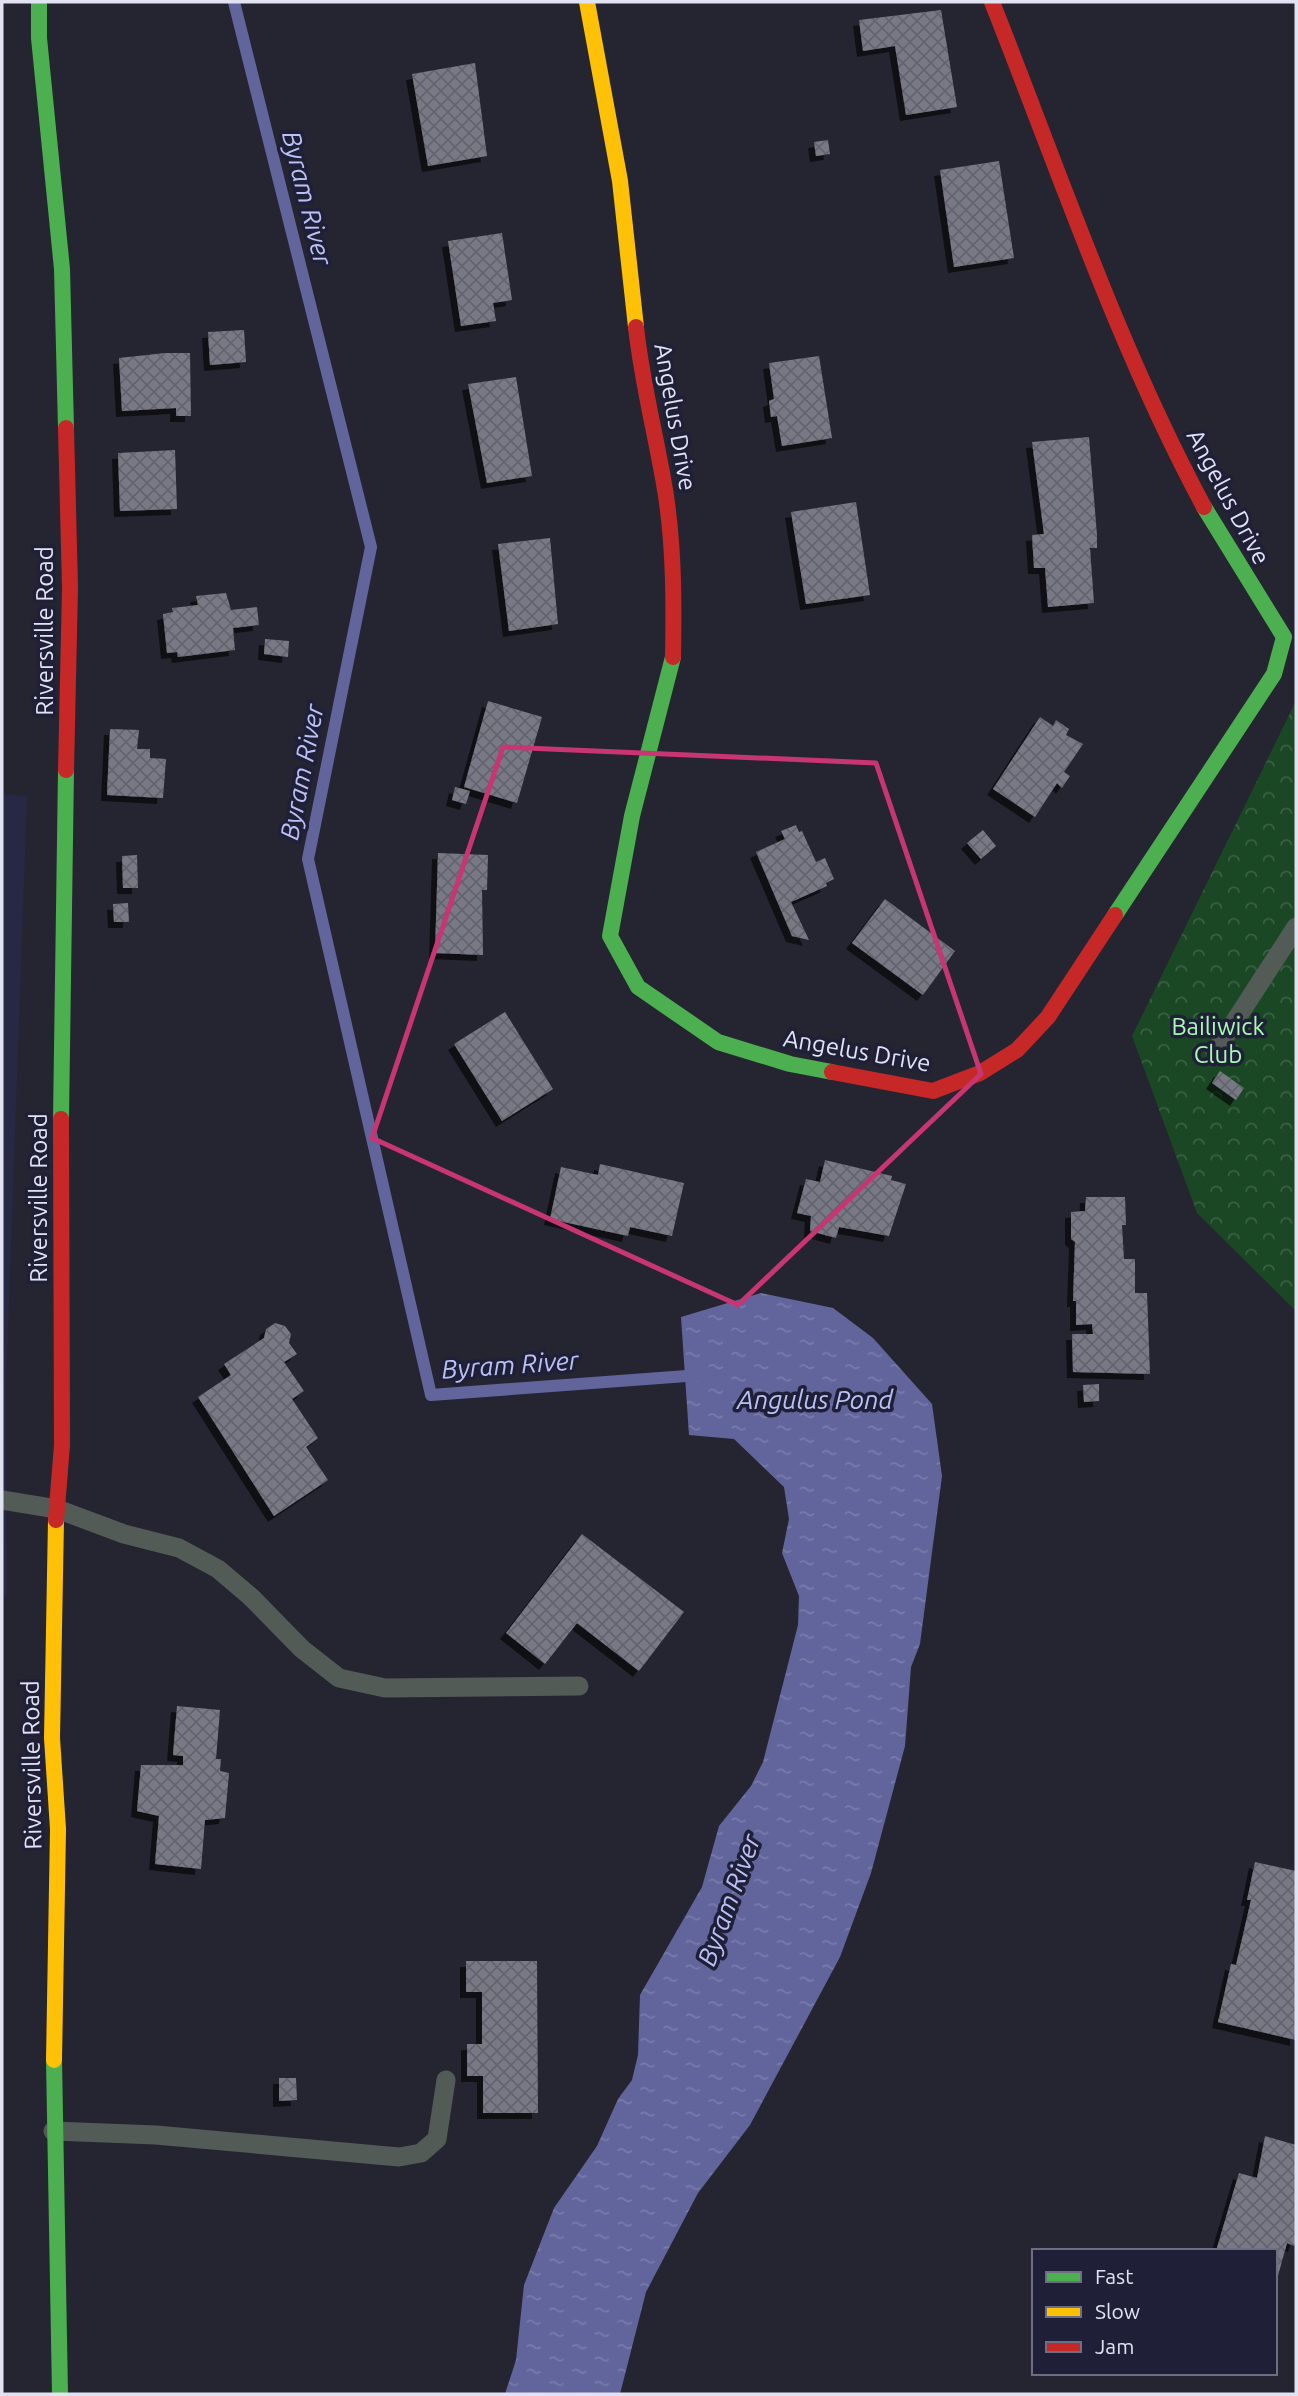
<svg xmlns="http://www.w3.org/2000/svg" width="1298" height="2396" viewBox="0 0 1298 2396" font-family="Ubuntu,sans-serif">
	<defs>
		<pattern id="park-crowns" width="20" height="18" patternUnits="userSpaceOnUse" patternTransform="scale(1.75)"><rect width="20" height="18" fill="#1a4724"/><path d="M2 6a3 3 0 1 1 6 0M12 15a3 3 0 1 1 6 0" fill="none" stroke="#3b6144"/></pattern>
		<pattern id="water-ripples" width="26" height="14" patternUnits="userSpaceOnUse" patternTransform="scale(1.75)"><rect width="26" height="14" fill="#62659c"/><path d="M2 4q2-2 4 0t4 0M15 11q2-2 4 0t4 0" fill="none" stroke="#787baa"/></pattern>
		<pattern id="building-cross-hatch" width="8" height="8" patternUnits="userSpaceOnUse" patternTransform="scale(1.75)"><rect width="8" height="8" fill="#787985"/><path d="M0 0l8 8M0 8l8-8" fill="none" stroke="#63646d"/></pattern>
		<filter id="shadow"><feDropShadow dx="-6" dy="6" stdDeviation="0" flood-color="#0009"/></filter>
	</defs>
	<rect width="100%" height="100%" fill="#252532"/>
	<path fill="#272844" d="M2,795L27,796L6,1384L7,1596L2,1597Z"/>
	<path fill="url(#park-crowns)" d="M1296,701V1311L1197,1213L1132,1036Z"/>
	<path fill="url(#water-ripples)" d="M761,1293L833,1308L873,1338L932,1404L942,1476L920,1644L911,1667L905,1746L871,1873L840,1957L750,2125L698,2193L646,2292L620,2394H505L516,2360L524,2285L554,2208L597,2146L618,2099L632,2080L638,2055L640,1995L702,1887L719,1826L751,1786L763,1762L798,1625L799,1596L782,1553L789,1519L784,1487L734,1439L689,1435L681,1317Z"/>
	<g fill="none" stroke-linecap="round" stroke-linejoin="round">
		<path stroke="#62659c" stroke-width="12" d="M234,2L371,547L308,859L431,1395L700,1375"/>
	</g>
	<path fill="url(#building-cross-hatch)" filter="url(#shadow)" d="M941,10L957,107L906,115L895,46L863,51L859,20Z
		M475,63L487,156L428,166L412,74Z
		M828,140L830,154L816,156L814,142Z
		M999,161L1014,258L954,267L940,170Z
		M502,233L512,300L493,303L496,321L461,326L448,241Z
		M244,330L246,362L210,365L208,332Z
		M165,353H190L191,416H176V408L122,411L119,358Z
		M819,356L832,438L782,446L777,416L771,417L769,401L774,399L769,363Z
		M516,377L532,476L487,483L468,384Z
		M1089,437L1097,535V548H1090L1094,603L1048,607L1045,568H1034L1032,535L1044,534L1032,442Z
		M175,450L177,509L120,511L118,453Z
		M856,502L870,595L806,604L791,512Z
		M550,538L558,624L509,631L498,544Z
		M226,593L231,610L257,607L259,625L233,628L235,650L178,657L177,652L167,653L163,614L173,612L172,608L198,605L196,596Z
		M265,639L289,641L288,657L264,654Z
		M488,701L542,717L517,803L464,787Z
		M1040,717L1053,726L1056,720L1069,729L1066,735L1083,744L1064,772L1070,776L1062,788L1057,783L1035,817L993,789Z
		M110,729L139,730L137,749H150V758L166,759L163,798L107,795Z
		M455,787L470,791L466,804L452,800Z
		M796,825L799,832L802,831L816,862L825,858L834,879L826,883L827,886L791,902L809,940L792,936L756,852L785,839L781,831Z
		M983,830L996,846L981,859L967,843Z
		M438,853L488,855L487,890H482L483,955L435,953Z
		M137,855L138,888H123L122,856Z
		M885,899L955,951L923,995L852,943Z
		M128,903L129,922H114L113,904Z
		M505,1012L553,1089L502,1121L454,1044Z
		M1220,1071L1244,1088L1236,1100L1212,1083Z
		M825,1160L892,1176L891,1180L906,1184L889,1236L839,1227L836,1238L810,1231L811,1216L797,1213L806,1179L820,1182Z
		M600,1164L684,1183L672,1236L630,1227L628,1236L550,1219L561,1167L598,1175Z
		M1086,1197H1125L1126,1225H1122L1124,1259H1135V1293H1147L1150,1374L1073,1372L1072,1334H1093L1092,1324L1076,1325V1301H1073L1075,1242L1071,1239V1212L1085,1211Z
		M275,1323L285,1326L291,1334L289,1343L297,1354L284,1362L304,1391L292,1399L318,1438L306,1447L328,1480L274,1516L198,1397L231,1375L224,1364L264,1338L266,1329Z
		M1099,1384V1401L1084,1402L1083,1385Z
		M582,1534L684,1612L639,1671L577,1623L545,1664L506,1633Z
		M177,1706L220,1710L216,1759H221L220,1771L229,1773L225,1818L205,1820L201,1869L155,1864L159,1816L137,1811L141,1765H183V1756L173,1755Z
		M1255,1862L1296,1871V2040L1218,2022L1231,1964L1236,1965L1251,1900H1247Z
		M466,1961H537L538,2113H483V2076H467V2044H482V1992H466Z
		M279,2078H296L297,2100L279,2101Z
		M1265,2136L1296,2145V2239L1294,2246L1287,2243L1276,2283L1275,2251H1216L1239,2173L1257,2178Z"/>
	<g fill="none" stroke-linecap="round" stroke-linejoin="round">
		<path stroke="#535b56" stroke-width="19" d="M1215,1052L1296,927
			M2,1500L57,1509L124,1534L179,1548L218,1569L251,1597L302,1649L339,1678L385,1688L579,1686
			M53,2131L156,2135L399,2157L421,2153L437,2139L446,2080"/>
		<path stroke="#4caf50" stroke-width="16" d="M39,2V38L62,269L66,428
			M673,657L632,816L610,936L638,987L718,1042L790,1064L832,1072
			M1115,915L1274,674L1284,637L1204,507
			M61,1119L66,770
			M54,2060L60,2394"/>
		<path stroke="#ffc107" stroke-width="16" d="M587,2L620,181L636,327
			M54,2060L58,1829L52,1738L56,1520"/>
		<path stroke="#c62828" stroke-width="16" d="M992,2C1059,171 1118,347 1204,507
			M636,327C642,384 657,439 666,496C674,550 674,603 673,657
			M66,428L70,588L66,770
			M832,1072L933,1091L980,1073L1017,1050L1048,1017L1115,915
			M56,1520L62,1445L61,1119"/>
	</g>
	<path fill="none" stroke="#c73672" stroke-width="5" stroke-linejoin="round" d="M503,747L876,763L981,1074L738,1305L372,1138Z"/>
	<g text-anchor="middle" stroke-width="7" stroke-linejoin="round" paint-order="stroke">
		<g font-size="24" fill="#e1e3f3" stroke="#1f2038">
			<text transform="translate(675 417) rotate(80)" y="8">Angelus Drive</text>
			<text transform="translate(1228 497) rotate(62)" y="8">Angelus Drive</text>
			<text transform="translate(45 631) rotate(-90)" y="8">Riversville Road</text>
			<text transform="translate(857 1051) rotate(10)" y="8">Angelus Drive</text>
			<text transform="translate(39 1198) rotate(-90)" y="8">Riversville Road</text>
			<text transform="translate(32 1765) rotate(-91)" y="8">Riversville Road</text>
		</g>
		<g font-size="24" fill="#aaf9b3" stroke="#1f2038">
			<text x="1218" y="1035">Bailiwick<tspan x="1218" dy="28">Club</tspan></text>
		</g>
		<g font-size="26" font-style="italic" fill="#bcc1f5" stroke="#1f2038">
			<text transform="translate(307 198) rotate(76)" y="9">Byram River</text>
			<text transform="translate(302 772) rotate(-79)" y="9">Byram River</text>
			<text transform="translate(510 1365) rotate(-4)" y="9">Byram River</text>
			<text x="815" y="1409">Angulus Pond</text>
			<text transform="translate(729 1900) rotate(-70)" y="9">Byram River</text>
		</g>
	</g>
	<rect width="1298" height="2396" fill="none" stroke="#e1e3f3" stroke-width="7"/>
	<rect x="1032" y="2249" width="245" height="126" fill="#1f2038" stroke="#6d6e83" stroke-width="2"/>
	<rect x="1046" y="2272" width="35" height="10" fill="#4caf50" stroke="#6d6e83" stroke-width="2"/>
	<text x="1095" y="2284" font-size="21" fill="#e1e3f3">Fast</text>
	<rect x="1046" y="2307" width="35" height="10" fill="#ffc107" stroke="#6d6e83" stroke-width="2"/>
	<text x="1095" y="2319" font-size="21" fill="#e1e3f3">Slow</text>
	<rect x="1046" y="2342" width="35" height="10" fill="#c62828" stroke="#6d6e83" stroke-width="2"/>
	<text x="1095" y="2354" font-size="21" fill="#e1e3f3">Jam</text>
</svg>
